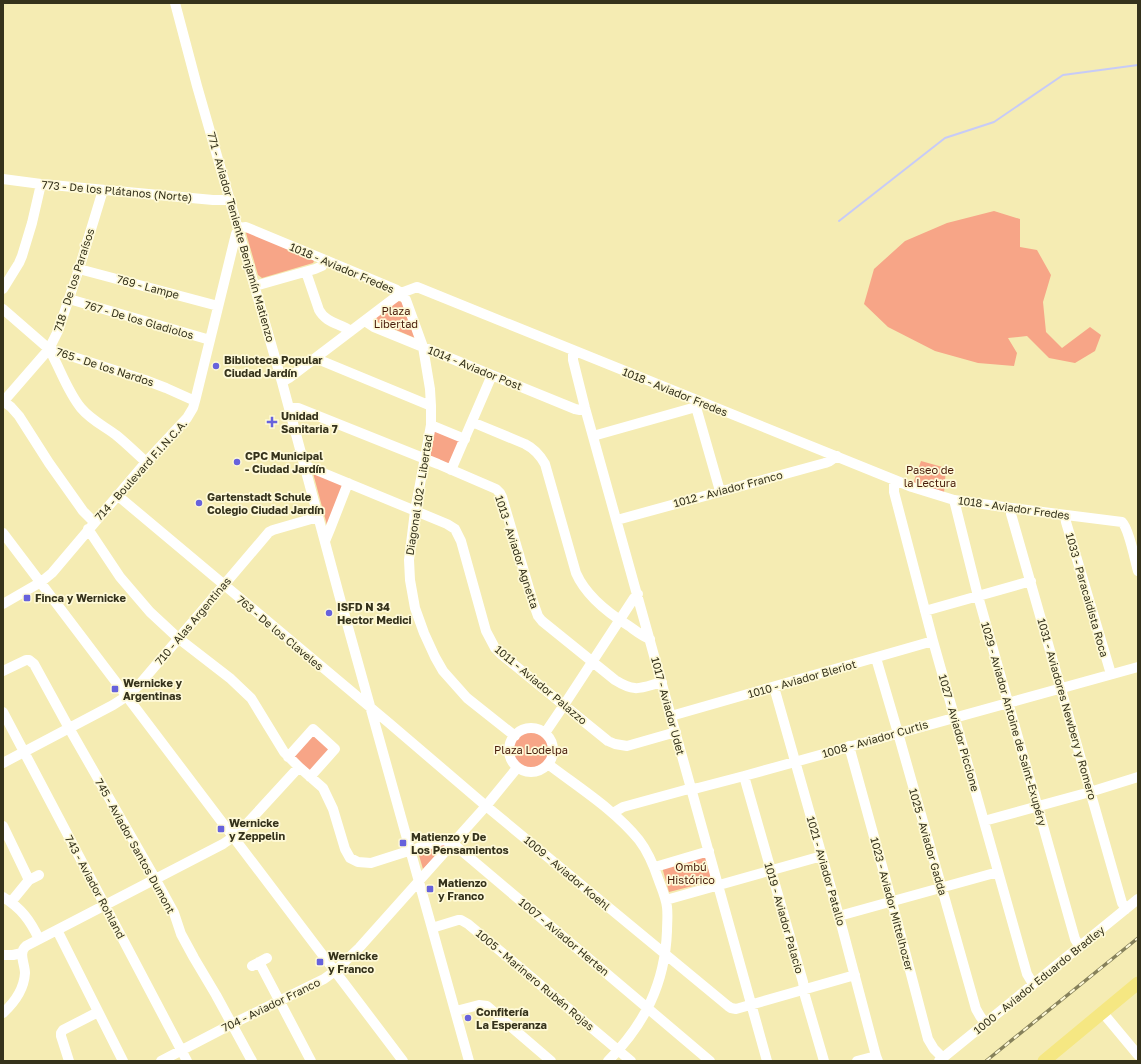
<svg xmlns="http://www.w3.org/2000/svg" width="1141" height="1064" viewBox="0 0 1141 1064" font-family="'Golos Text',sans-serif">
	<rect width="100%" height="100%" fill="#f5ecb3"/>
	<path fill="#f7a587" d="M994,211L1020,219V247L1037,250L1051,275L1043,302L1046,332L1062,348L1090,327L1101,335L1095,351L1075,363L1049,358L1027,336L1008,338L1017,353L1014,366L978,363L935,351L888,327L864,304L874,269L905,241L947,223Z
		M248,231L310,257L314,261L313,263L262,278L258,275L246,233Z
		M398,301L402,302L415,338L375,321L376,317Z
		M432,427L463,440L452,467L427,457Z
		M921,461L946,468L944,493L913,484Z
		M313,473L343,484L328,529Z
		M313,729L335,749L310,777L288,757Z
		M512 750a19 19 0 1 1 38 0a19 19 0 1 1-38 0Z
		M443,843L447,844L423,869L418,852Z
		M705,855L712,881L669,892L662,867Z"/>
	<g fill="none" stroke-linecap="round" stroke-linejoin="round">
		<path stroke="#c7cbf7" stroke-width="2" d="M839,221L945,138L994,122L1063,75L1138,65"/>
		<path stroke="#fff" stroke-width="10" d="M175,3L197,86L282,382L341,602L469,1061
			M3,179L41,184L213,200H230
			M79,269L218,306
			M306,272L319,310C326,323 339,323 351,331
			M255,286L315,269L322,266L325,260
			M3,289L19,263L22,256L32,223L41,184
			M69,299L210,340
			M3,309L49,349L145,380L166,388L195,401
			M365,321L374,327L575,409L580,410L585,408
			M49,349C60,368 67,391 81,408C91,420 104,426 116,435C126,443 136,453 146,462
			M573,350V360L585,408L767,1061
			M317,357L322,361L431,406
			M282,382L289,378L401,293L417,287L912,487L954,500L1011,508L1122,522C1129,529 1135,561 1138,571
			M3,401L11,407L19,416L49,463L83,511L94,522
			M3,402L49,349L58,331L79,269L103,190
			M696,407L720,491
			M289,408H298L438,464L496,489L500,493L502,497L533,602L538,616L542,621L615,680C636,693 640,688 662,682
			M472,422L525,444C535,449 540,455 545,464L576,573C586,596 608,613 629,626C636,631 642,636 650,639
			M431,425L465,439
			M593,436L696,407L699,402
			M304,465L447,524L455,529L461,541L486,631L495,648L501,654L608,741L615,744L627,746L676,732
			M451,470L492,375
			M894,480V492L933,641L1027,974L1033,984
			M117,495L389,723L486,806L728,1006L731,1008L736,1009L855,975
			M954,500L978,596L1075,939L1080,947
			M1011,508V514L1122,903L1126,909
			M1065,515L1066,522L1111,674
			M617,520L825,463L830,461L837,456
			M88,529L120,577L150,612L178,638L231,679L251,698L284,752L299,767L323,788L333,809L345,849L350,858L358,862L371,863L443,840L450,841L710,1061
			M3,533L403,1061
			M325,541L330,529L348,483
			M3,604L41,582L52,573L146,462L187,418L193,408L195,401L236,234L239,228L246,227L395,289L401,293L406,300L423,347L430,389L431,406V425L415,511L409,560L410,580L415,608L424,633L435,657L443,671L467,698L515,736
			M925,611L1031,581
			M876,658L898,733L976,1009L980,1016L985,1023
			M3,671L26,660H29L34,664L69,728L156,880L174,913L181,934L194,958L216,995L252,1061
			M774,687L839,916L876,1056
			M3,712L187,1061
			M671,716L933,641
			M509 750a22 22 0 1 1 44 0a22 22 0 1 1-44 0Z
			M545,733L564,705L634,598L638,594
			M849,746L892,902L928,1039L934,1049L943,1058
			M288,757L313,729L335,749L310,777
			M3,763L113,705L127,696L139,685L269,532L273,530L318,517
			M548,764C578,787 615,810 639,840C649,853 654,866 659,881C662,889 666,898 667,907C668,915 667,924 667,931C665,983 645,1024 608,1061
			M744,776L803,982L805,996L824,1061
			M613,813L623,807L685,790L698,788L744,776L1138,667
			M984,821L1090,792L1138,777
			M3,826L29,880L11,902
			M655,867L709,851
			M29,880L39,875
			M3,897C21,908 30,920 39,939
			M666,900L822,856
			M839,916L998,872
			M432,928L458,920H461L468,924L631,1061
			M57,930L123,1061
			M3,955H13L22,953
			M259,962L311,1061
			M252,966L267,958
			M456,1011L479,1005L487,1006L551,1061
			M3,1013C15,1002 24,990 25,973C25,964 18,953 26,946L223,844L233,837L243,828L299,767
			M1103,1013L1138,1055
			M69,1061L61,1036V1033L63,1030L98,1012
			M161,1061L232,1024L324,979L335,971L359,948L486,806L517,768
			M857,1061L876,1056L878,1061
			M939,1061L1138,899"/>
		<path stroke="#f5e782" stroke-width="13" d="M1044,1061L1138,983"/>
		<defs>
			<path id="rail" d="M986,1061L1138,938"/>
		</defs>
		<use href="#rail" stroke="#86815b" stroke-width="3.5"/>
		<use href="#rail" stroke="#fef9d7" stroke-width="2" stroke-dasharray="6" stroke-linecap="butt"/>
	</g>
	<g fill="#6762dc" stroke="#fef9d7" stroke-width="1.5">
		<circle cx="216" cy="366" r="4"/>
		<path d="M270 416h4v4h4v4h-4v4h-4v-4h-4v-4h4z"/>
		<circle cx="237" cy="462" r="4"/>
		<circle cx="199" cy="503" r="4"/>
		<rect x="23" y="594" width="8" height="8" rx="2"/>
		<circle cx="329" cy="613" r="4"/>
		<rect x="111" y="685" width="8" height="8" rx="2"/>
		<rect x="217" y="825" width="8" height="8" rx="2"/>
		<rect x="399" y="839" width="8" height="8" rx="2"/>
		<rect x="426" y="885" width="8" height="8" rx="2"/>
		<rect x="316" y="958" width="8" height="8" rx="2"/>
		<circle cx="468" cy="1018" r="4"/>
	</g>
	<g text-anchor="middle" stroke-width="3.5" stroke-linejoin="round" paint-order="stroke">
		<g font-size="11" fill="#35321b" stroke="#fef9d7">
			<text transform="translate(117 191) rotate(5)" y="4">773 - De los Plátanos (Norte)</text>
			<text transform="translate(241 237) rotate(74)" y="4">771 - Aviador Teniente Benjamín Matienzo</text>
			<text transform="translate(342 268) rotate(23)" y="4">1018 - Aviador Fredes</text>
			<text transform="translate(74 280) rotate(-72)" y="4">718 - De los Paraísos</text>
			<text transform="translate(148 287) rotate(15)" y="4">769 - Lampe</text>
			<text transform="translate(139 320) rotate(16)" y="4">767 - De los Gladiolos</text>
			<text transform="translate(105 367) rotate(18)" y="4">765 - De los Nardos</text>
			<text transform="translate(475 368) rotate(22)" y="4">1014 - Aviador Post</text>
			<text transform="translate(675 392) rotate(22)" y="4">1018 - Aviador Fredes</text>
			<text transform="translate(141 470) rotate(-48)" y="4">714 - Boulevard F.I.N.C.A.</text>
			<text transform="translate(728 489) rotate(-15)" y="4">1012 - Aviador Franco</text>
			<text transform="translate(419 495) rotate(-81)" y="4">Diagonal 102 - Libertad</text>
			<text transform="translate(1014 508) rotate(8)" y="4">1018 - Aviador Fredes</text>
			<text transform="translate(517 552) rotate(72)" y="4">1013 - Aviador Agnetta</text>
			<text transform="translate(1087 595) rotate(74)" y="4">1033 - Paracaidista Roca</text>
			<text transform="translate(193 621) rotate(-50)" y="4">710 - Alas Argentinas</text>
			<text transform="translate(280 633) rotate(40)" y="4">763 - De los Claveles</text>
			<text transform="translate(802 679) rotate(-16)" y="4">1010 - Aviador Bleriot</text>
			<text transform="translate(541 685) rotate(40)" y="4">1011 - Aviador Palazzo</text>
			<text transform="translate(668 706) rotate(75)" y="4">1017 - Aviador Udet</text>
			<text transform="translate(1067 709) rotate(74)" y="4">1031 - Aviadores Newbery y Romero</text>
			<text transform="translate(1014 724) rotate(74)" y="4">1029 - Aviador Antoine de Saint-Exupéry</text>
			<text transform="translate(959 733) rotate(74)" y="4">1027 - Aviador Piccione</text>
			<text transform="translate(875 739) rotate(-16)" y="4">1008 - Aviador Curtis</text>
			<text transform="translate(928 842) rotate(74)" y="4">1025 - Aviador Gadda</text>
			<text transform="translate(135 846) rotate(61)" y="4">745 - Aviador Santos Dumont</text>
			<text transform="translate(826 871) rotate(74)" y="4">1021 - Aviador Patallo</text>
			<text transform="translate(567 873) rotate(40)" y="4">1009 - Aviador Koehl</text>
			<text transform="translate(95 887) rotate(62)" y="4">743 - Aviador Rohland</text>
			<text transform="translate(892 904) rotate(75)" y="4">1023 - Aviador Mittelhozer</text>
			<text transform="translate(784 918) rotate(74)" y="4">1019 - Aviador Palacio</text>
			<text transform="translate(564 937) rotate(40)" y="4">1007 - Aviador Herten</text>
			<text transform="translate(535 980) rotate(40)" y="4">1005 - Marinero Rubén Rojas</text>
			<text transform="translate(1039 980) rotate(-39)" y="4">1000 - Aviador Eduardo Bradley</text>
			<text transform="translate(271 1005) rotate(-26)" y="4">704 - Aviador Franco</text>
		</g>
		<g font-size="11" fill="#491d0b" stroke="#fef9d7">
			<text x="396" y="315">Plaza<tspan x="396" dy="13">Libertad</tspan></text>
			<text x="930" y="474">Paseo de<tspan x="930" dy="13">la Lectura</tspan></text>
			<text x="531" y="754">Plaza Lodelpa</text>
			<text x="691" y="871">Ombú<tspan x="691" dy="13">Histórico</tspan></text>
		</g>
		<g font-size="11" font-weight="bold" fill="#35321b" stroke="#fef9d7" text-anchor="start">
			<text x="224" y="364">Biblioteca Popular<tspan x="224" dy="13">Ciudad Jardín</tspan></text>
			<text x="281" y="420">Unidad<tspan x="281" dy="13">Sanitaria 7</tspan></text>
			<text x="245" y="460">CPC Municipal<tspan x="245" dy="13">- Ciudad Jardín</tspan></text>
			<text x="207" y="501">Gartenstadt Schule<tspan x="207" dy="13">Colegio Ciudad Jardín</tspan></text>
			<text x="35" y="602">Finca y Wernicke</text>
			<text x="337" y="611">ISFD N 34<tspan x="337" dy="13">Hector Medici</tspan></text>
			<text x="123" y="687">Wernicke y<tspan x="123" dy="13">Argentinas</tspan></text>
			<text x="229" y="827">Wernicke<tspan x="229" dy="13">y Zeppelin</tspan></text>
			<text x="411" y="841">Matienzo y De<tspan x="411" dy="13">Los Pensamientos</tspan></text>
			<text x="438" y="887">Matienzo<tspan x="438" dy="13">y Franco</tspan></text>
			<text x="328" y="960">Wernicke<tspan x="328" dy="13">y Franco</tspan></text>
			<text x="476" y="1016">Confitería<tspan x="476" dy="13">La Esperanza</tspan></text>
		</g>
	</g>
	<rect width="1141" height="1064" fill="none" stroke="#35321b" stroke-width="8"/>
</svg>
